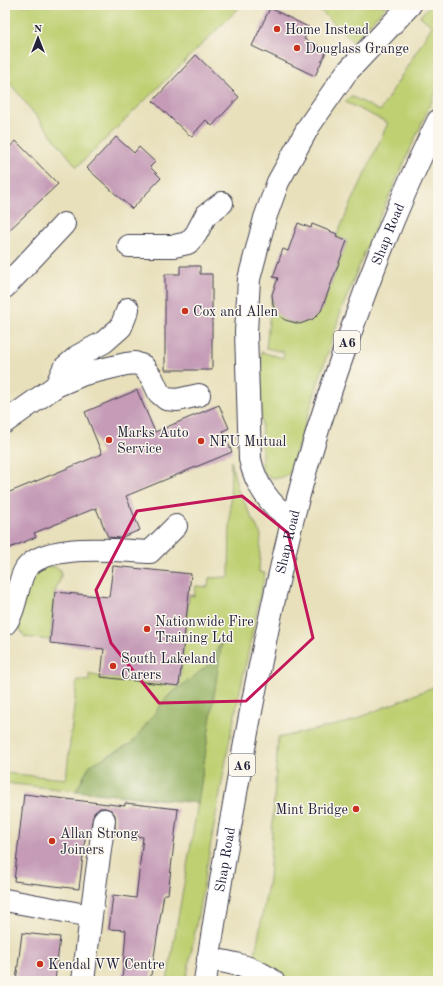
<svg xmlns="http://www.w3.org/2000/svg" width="443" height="986" viewBox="0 0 443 986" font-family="'Old Standard TT',serif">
	<rect width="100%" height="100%" fill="#fbf7ec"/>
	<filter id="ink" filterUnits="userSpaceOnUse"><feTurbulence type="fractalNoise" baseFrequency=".025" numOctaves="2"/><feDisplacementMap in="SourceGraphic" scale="8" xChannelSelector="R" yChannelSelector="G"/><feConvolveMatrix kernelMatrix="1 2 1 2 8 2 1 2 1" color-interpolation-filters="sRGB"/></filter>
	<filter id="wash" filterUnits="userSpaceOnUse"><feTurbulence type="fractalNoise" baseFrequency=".012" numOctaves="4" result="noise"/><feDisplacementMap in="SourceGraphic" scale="16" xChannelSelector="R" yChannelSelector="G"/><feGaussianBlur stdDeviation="0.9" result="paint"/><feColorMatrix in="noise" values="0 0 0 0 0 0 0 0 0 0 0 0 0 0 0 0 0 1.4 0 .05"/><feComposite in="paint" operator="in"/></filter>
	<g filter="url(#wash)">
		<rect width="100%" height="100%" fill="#e8e0bb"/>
		<path fill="#bfd073" stroke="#707957" d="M5,5H242L77,167L5,77Z
			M315,5H387L353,42Z
			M430,5H438V87L370,239L341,311L289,474C281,479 275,479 266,476L262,470L261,352L283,358L284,352L266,348L272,294C274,324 300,333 321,311L347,241L336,237L388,123L345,102L351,96L380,111L432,26L420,16Z
			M231,461L238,490L261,535L259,572L265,573L230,738L186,981H167L198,803L221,643L206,667L167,697L132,743L90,765L76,791L5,783V773L66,779L77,680L89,681V674L101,677L179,685L189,595L194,596L196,586L208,587L209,578L229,577Z
			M47,566L55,567L61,570V577L55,592L50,640L25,637L19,628C22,603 23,580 47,566Z
			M438,685V981H250L269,879L278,738L349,722Z"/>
		<path fill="#97b265" stroke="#5c6a50" d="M222,642L198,803L76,791L90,765L132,743L167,697L206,667Z"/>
		<g id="blocks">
			<path fill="#c59bb7" d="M270,8L310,28L304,39L327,50L315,76L252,46Z
				M196,55L239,97L212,126L206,120L191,137L153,101Z
				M116,137L134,153L139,147L155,162L150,167L161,178L132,209L87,168Z
				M16,141L58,184L5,234V151Z
				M298,223L311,228L312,224L337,234L336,237L347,241L321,311L313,319L300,324L285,320L276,313L273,305L272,294L278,278L273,277L283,249L288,251Z
				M180,266H200V274H212V370H165V274H180Z
				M137,390L155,432L219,405L229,428L223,431L232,452L126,496L140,530L120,538L108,537L96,508L34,533L36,537L5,550V494L102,454L85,412Z
				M113,566L191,574L179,686L101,677L104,649L50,643L55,592L109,597Z
				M24,794L125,806V803L178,809L168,894H164L150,981H122L126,930L109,929L113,895L136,898L143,837L115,834V815L111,810L105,808H100L94,813L90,831H86L79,889L14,881Z
				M22,933L60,937L55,981H16Z"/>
		</g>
	</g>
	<g filter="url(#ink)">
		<use href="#blocks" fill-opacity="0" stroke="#403e4e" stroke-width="1"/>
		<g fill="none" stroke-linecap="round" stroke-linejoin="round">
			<defs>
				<path id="minor" d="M129,246H174L188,243L196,234L206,215L222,203
					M5,287L64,224
					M56,386L64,368L78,356L104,342L121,327L128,309
					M5,422L56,386L84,374L126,364L135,363L143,366L152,378L159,393L166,399L177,400L199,395
					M292,519C270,507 255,483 250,459L246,332L249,279L265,218L278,182L309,126L346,73L410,5
					M5,624C15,613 17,586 24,572C39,541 121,551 150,552L176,526
					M5,900L91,916L104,820
					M208,959C231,962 255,967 273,981
					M83,981L91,916"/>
				<g id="highway">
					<path id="s1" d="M205,981C229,827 255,673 292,522C305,468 322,415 340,363C368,280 399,199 438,121"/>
				</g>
			</defs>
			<use href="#minor" stroke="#403e4e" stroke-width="24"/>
			<use href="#highway" stroke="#403e4e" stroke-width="24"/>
			<use href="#minor" stroke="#fff" stroke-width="22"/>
			<use href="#highway" stroke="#fff" stroke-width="22"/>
		</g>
	</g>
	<path fill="none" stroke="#c2185b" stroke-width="3" stroke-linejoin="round" d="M242,496L288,533L313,638L246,701L159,703L111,643L96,590L137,511Z"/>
	<g fill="#c8321e" stroke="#fbf7ec" stroke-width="1.5">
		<circle cx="277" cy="29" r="4"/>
		<circle cx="297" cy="48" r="4"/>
		<circle cx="185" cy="311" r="4"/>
		<circle cx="109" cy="440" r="4"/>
		<circle cx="201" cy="441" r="4"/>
		<circle cx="147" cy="629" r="4"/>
		<circle cx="113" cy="666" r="4"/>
		<circle cx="356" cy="809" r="4"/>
		<circle cx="52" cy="841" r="4"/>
		<circle cx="40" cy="964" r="4"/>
	</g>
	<g text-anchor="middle" stroke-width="3" stroke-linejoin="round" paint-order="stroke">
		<g fill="#fbf7ec" stroke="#636270" stroke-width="1">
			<rect x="334" y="331" width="26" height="22" rx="3"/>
			<rect x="229" y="754" width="26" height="22" rx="3"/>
		</g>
		<g font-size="13" font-weight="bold" fill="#22223b">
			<text x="347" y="347">A6</text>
			<text x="242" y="770">A6</text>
		</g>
		<g font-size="14" fill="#22223b" stroke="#fbf7ec" text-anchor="start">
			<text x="285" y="34">Home Instead</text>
			<text x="305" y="53">Douglass Grange</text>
			<text x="193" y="316">Cox and Allen</text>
			<text x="117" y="437">Marks Auto<tspan x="117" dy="16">Service</tspan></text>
			<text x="209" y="446">NFU Mutual</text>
			<text x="155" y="626">Nationwide Fire<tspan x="155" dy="16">Training Ltd</tspan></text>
			<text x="121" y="663">South Lakeland<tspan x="121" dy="16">Carers</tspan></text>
			<text x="348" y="814" text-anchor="end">Mint Bridge</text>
			<text x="60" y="838">Allan Strong<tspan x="60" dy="16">Joiners</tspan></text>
			<text x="48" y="969">Kendal VW Centre</text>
		</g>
		<g font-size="14" fill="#22223b" stroke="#fbf7ec">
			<text dy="5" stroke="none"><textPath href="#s1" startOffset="771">Shap Road</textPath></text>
			<text dy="5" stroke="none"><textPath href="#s1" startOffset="447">Shap Road</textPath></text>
			<text dy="5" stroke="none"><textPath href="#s1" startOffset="123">Shap Road</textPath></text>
		</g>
	</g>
	<rect width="443" height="986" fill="none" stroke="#fbf7ec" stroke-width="20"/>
	<g transform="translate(38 38)" stroke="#fbf7ec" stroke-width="3" paint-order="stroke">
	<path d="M0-3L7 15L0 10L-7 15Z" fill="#22223b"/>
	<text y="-6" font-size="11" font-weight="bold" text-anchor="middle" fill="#22223b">N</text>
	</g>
</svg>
